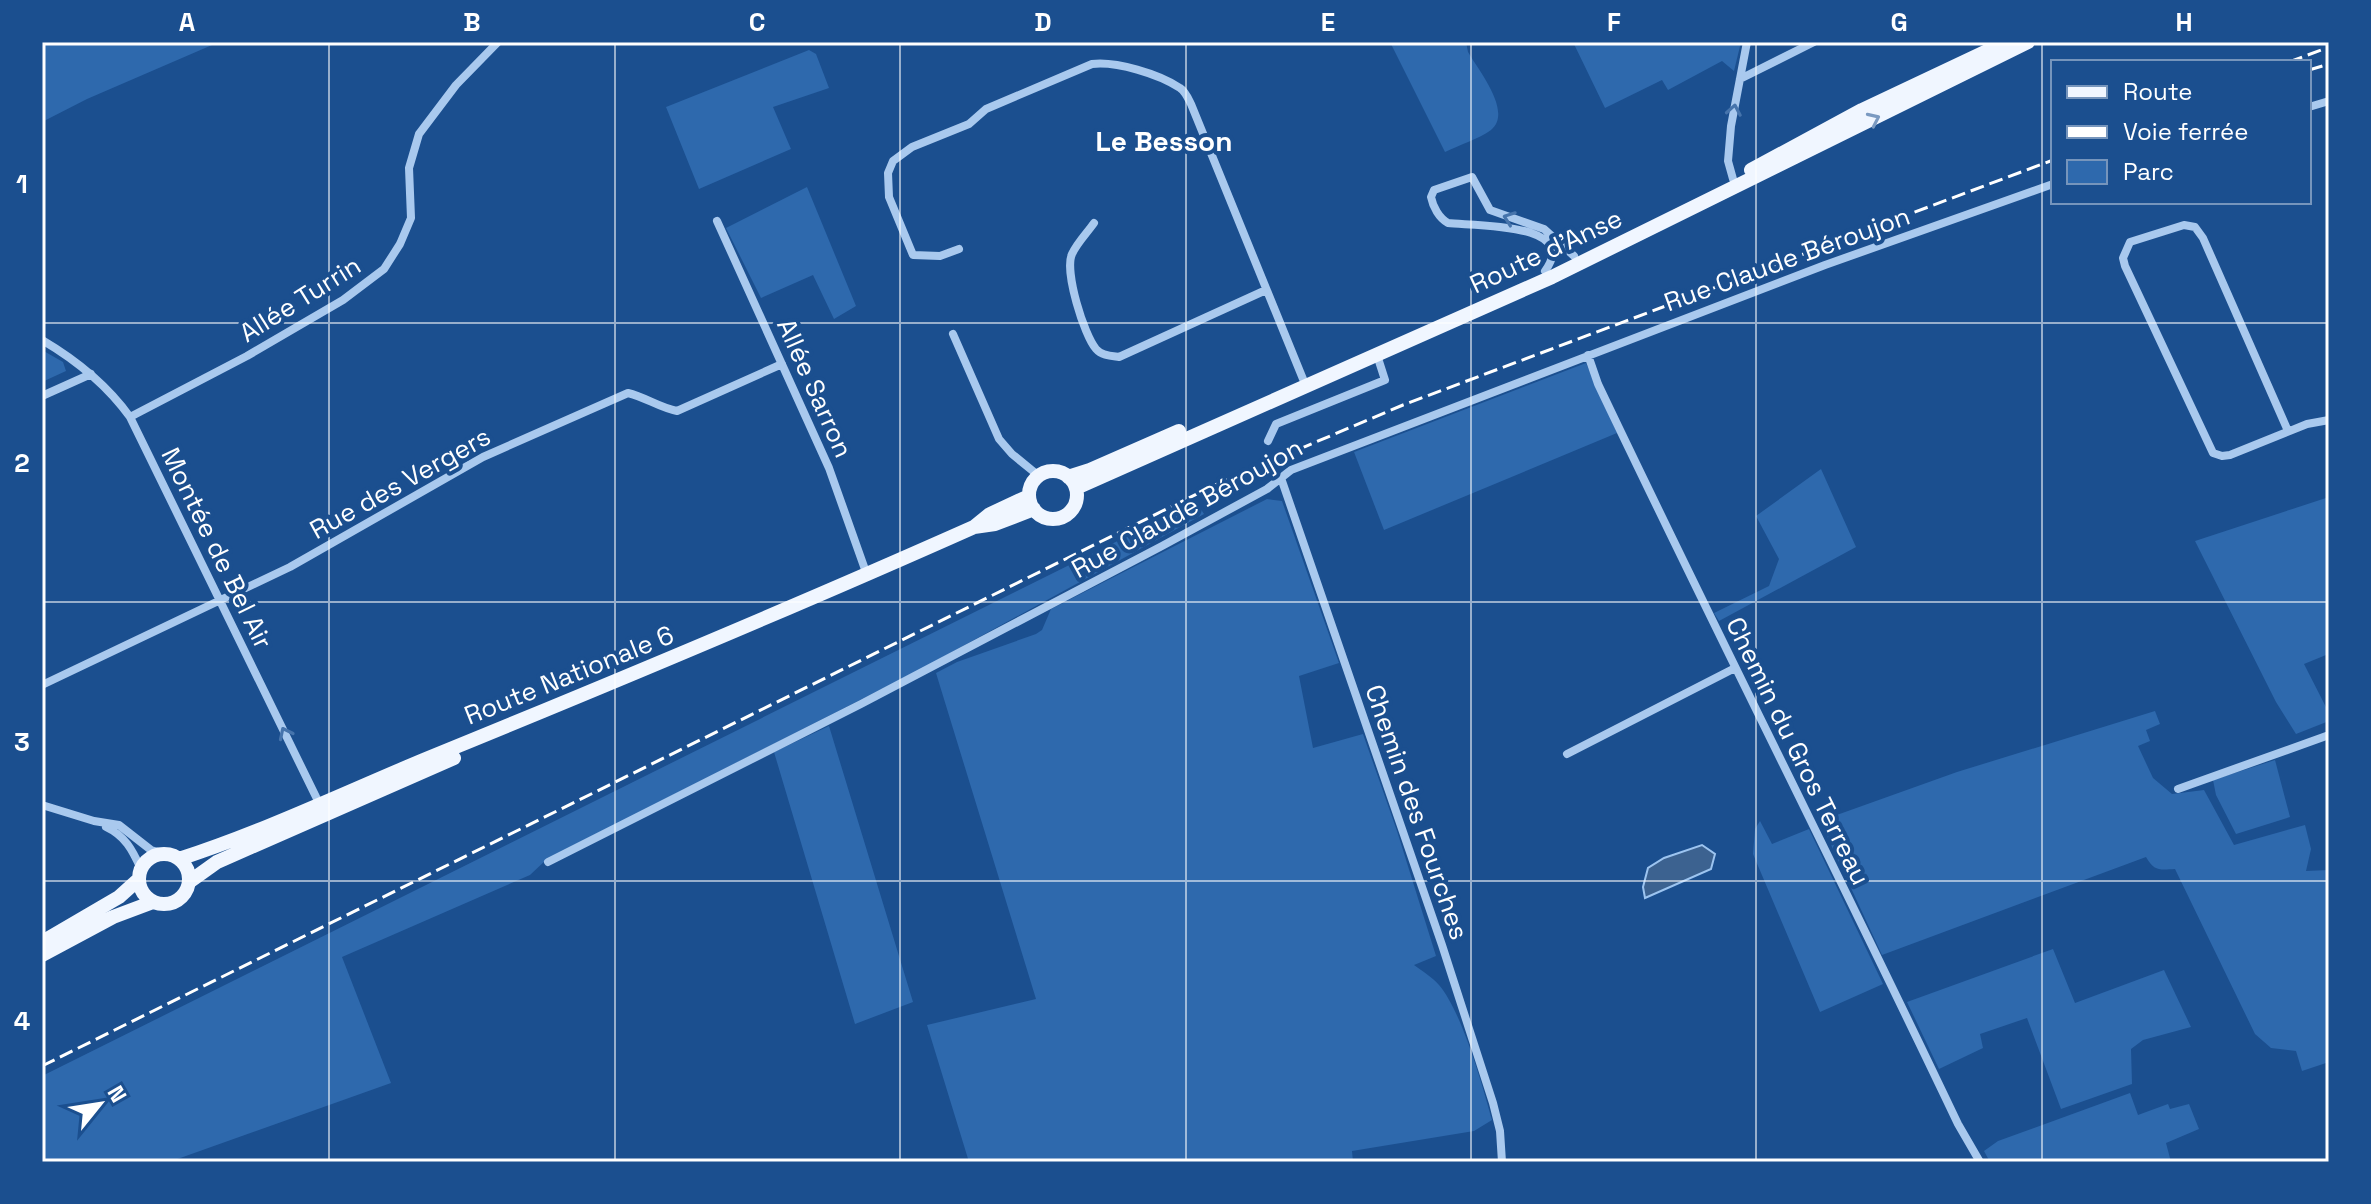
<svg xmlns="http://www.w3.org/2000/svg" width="2371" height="1204" viewBox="0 0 2371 1204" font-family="'Space Grotesk',sans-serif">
	<rect width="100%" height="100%" fill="#1b4f8f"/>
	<path fill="#2e69ad" d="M42,42H219L87,99L42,122Z
		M1390,42H1466L1468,52C1479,71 1513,112 1491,130C1479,139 1459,145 1445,152Z
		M1573,42H1741L1734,71L1722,61L1668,90L1662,80L1605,108Z
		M809,50L816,54L829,88L773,107L791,149L699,189L666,107Z
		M807,187L856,306L834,319L813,275L761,298L726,228Z
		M42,350L63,362L66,371L42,382Z
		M1586,363L1617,433L1384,530L1354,452Z
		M1821,469L1856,547L1719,621L1714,613L1769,586L1779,559L1756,516Z
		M2329,497V659L2326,655L2304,664L2329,713V721L2296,734L2276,702L2195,541Z
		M1267,499L1282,501L1339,663L1299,676L1313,748L1363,734L1397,831L1436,956L1414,965C1422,971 1432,977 1439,985C1462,1012 1482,1084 1492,1120L1474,1131L1352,1151L1353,1162H969L927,1025L1036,999L936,673L957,662L1036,634L1042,630L1051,609Z
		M1196,502L1204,514L921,669L547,859L530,875L342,957L391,1083L169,1162H42V1076Z
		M2155,711L2160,724L2146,730L2150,741L2138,746L2153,778L2172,794L2204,790L2234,845L2305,825L2311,849L2306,871L2329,870V1062L2302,1071L2296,1051L2271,1048L2255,1034L2175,869C2159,870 2154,871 2146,857L1882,955L1820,821L1957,772Z
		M829,726L913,1002L855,1024L774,752Z
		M2275,760L2290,817L2236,834L2216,795L2213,780Z
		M1760,821L1772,844L1809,829L1883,984L1820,1012L1753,854L1755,829Z
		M2053,949L2075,1003L2164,970L2191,1027L2143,1040L2131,1049L2132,1084L2061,1109L2027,1018L1980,1034L1983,1048L1939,1069L1907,1002Z
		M2130,1093L2138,1115L2168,1104L2170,1109L2189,1104L2199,1129L2166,1143L2171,1162H1990L1984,1151L1998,1141Z"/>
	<path fill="#3c6290" stroke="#9cc4f0" stroke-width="2" d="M1702,845L1715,854L1711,869L1645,898L1643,887L1648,868L1664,858Z"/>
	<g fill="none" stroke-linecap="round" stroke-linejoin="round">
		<path stroke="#a9c9ee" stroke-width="8" d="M1740,79L1814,42
			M2309,107L2329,101
			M1733,179L1728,161L1731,126L1747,42
			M717,221L829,468L867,575
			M1094,223C1087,233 1077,243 1072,254C1064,271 1084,335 1096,349C1102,356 1112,356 1119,357L1266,290
			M959,249L940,256L913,255L889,197L888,173L893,161L912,147L969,124L986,109L1092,64C1116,61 1159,74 1180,88C1185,91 1188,98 1191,104L1303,379
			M1545,271C1581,222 1472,226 1448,223C1439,218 1433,207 1431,197L1434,190L1472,177L1490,210L1544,229L1574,256
			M953,334L999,439L1012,454L1039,476
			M42,340C76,360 107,385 130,417L319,803
			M1588,355L1598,384C1716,632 1840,876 1958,1124L1980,1162
			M42,396L91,374
			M130,417L247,356L343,300L384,269L400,244L411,218L409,168L419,134L456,85L498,42
			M2288,431L2203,238L2195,227L2184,225L2130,242L2123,258L2125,266L2213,453L2222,456L2230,455L2307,424L2329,420
			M1268,441L1276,424L1385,380L1377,355
			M1281,478L1442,945L1493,1103L1500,1131L1502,1162
			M42,685L290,567L483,457L628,393C645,397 660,408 677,411L782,364
			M1567,754L1735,668
			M2178,789L2329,735
			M42,805L94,821L119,825L151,850L169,855
			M106,827C125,836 132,849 141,869
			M548,862L861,704L1162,546L1267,489L1291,470L1825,265L2053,184"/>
		<path stroke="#f0f6ff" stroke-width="14" d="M1751,170L1862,110L2006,42
			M1029 495a24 24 0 1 1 48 0a24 24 0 1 1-48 0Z
			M1068,477L1090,470L1179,431
			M1076,488L1552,277L2028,42
			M974,527L995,524L1034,509
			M139 879a25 25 0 1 1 50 0a25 25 0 1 1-50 0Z
			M179,859C263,832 344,793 426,759C610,684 792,608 974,527L990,514L1029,496
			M189,882L217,862L454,758
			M42,942L119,897L139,879
			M42,955L113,917L153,902"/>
		<path stroke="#fff" stroke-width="3" stroke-dasharray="14 6" stroke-linecap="butt" d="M2289,62L2329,47
			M2309,70L2329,64
			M42,1066L1217,484L1403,405L2053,160"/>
	</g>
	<defs><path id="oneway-chevron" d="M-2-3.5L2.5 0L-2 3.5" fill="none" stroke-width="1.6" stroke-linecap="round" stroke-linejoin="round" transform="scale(2)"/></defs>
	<g stroke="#4674ac">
		<use href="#oneway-chevron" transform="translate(1734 110) rotate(-80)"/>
		<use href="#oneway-chevron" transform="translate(1509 218) rotate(-160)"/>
		<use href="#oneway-chevron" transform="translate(285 733) rotate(-116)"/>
	</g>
	<use stroke="#7b9ac1" href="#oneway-chevron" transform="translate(1874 119) rotate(-25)"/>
	<path fill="none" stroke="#fff" stroke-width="2" stroke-opacity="0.55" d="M329,42V1162M615,42V1162M900,42V1162M1186,42V1162M1471,42V1162M1756,42V1162M2042,42V1162M42,323H2329M42,602H2329M42,881H2329"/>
	<g text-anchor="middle" stroke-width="8" stroke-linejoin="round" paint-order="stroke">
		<g font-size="26" fill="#fff" stroke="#1b4f8f">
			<text transform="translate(1546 251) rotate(-25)" y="9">Route d'Anse</text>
			<text transform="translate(1787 259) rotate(-20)" y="9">Rue Claude Béroujon</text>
			<text transform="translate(300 299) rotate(-32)" y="9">Allée Turrin</text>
			<text transform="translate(815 388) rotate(66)" y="9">Allée Sarron</text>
			<text transform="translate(400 483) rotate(-29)" y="9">Rue des Vergers</text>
			<text transform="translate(1187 508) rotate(-29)" y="9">Rue Claude Béroujon</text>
			<text transform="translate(217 548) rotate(64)" y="9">Montée de Bel Air</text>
			<text transform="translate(569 675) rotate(-22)" y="9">Route Nationale 6</text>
			<text transform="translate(1798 751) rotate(64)" y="9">Chemin du Gros Terreau</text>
			<text transform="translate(1417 812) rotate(71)" y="9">Chemin des Fourches</text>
		</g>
		<g font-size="28" font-weight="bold" fill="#fff" stroke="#1b4f8f">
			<text x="1164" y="151">Le Besson</text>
		</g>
	</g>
	<rect width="2371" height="1204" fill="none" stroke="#1b4f8f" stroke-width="88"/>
	<rect x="2051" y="60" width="260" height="144" fill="#1b4f8f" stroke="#7695bc" stroke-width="2"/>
	<rect x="2067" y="86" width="40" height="12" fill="#f0f6ff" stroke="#7695bc" stroke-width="2"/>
	<text x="2123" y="100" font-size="24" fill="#ffffff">Route</text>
	<rect x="2067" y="126" width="40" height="12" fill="#ffffff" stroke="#7695bc" stroke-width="2"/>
	<text x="2123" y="140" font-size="24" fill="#ffffff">Voie ferrée</text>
	<rect x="2067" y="160" width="40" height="24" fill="#2e69ad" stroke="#7695bc" stroke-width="2"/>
	<text x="2123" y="180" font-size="24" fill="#ffffff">Parc</text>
	<g transform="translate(100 1104) rotate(60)" stroke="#1b4f8f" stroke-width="6" paint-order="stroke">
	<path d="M0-6L14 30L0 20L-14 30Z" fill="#ffffff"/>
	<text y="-12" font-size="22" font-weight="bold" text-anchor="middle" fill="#ffffff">N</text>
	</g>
	<rect x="44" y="44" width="2283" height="1116" fill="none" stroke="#fff" stroke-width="3"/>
	<g font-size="26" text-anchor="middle" font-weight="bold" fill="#fff">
		<text x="187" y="31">A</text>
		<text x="472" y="31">B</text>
		<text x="757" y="31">C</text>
		<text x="1043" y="31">D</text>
		<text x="1328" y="31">E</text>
		<text x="1614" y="31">F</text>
		<text x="1899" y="31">G</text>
		<text x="2184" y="31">H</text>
		<text x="22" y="193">1</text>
		<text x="22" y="472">2</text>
		<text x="22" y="751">3</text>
		<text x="22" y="1030">4</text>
	</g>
</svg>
